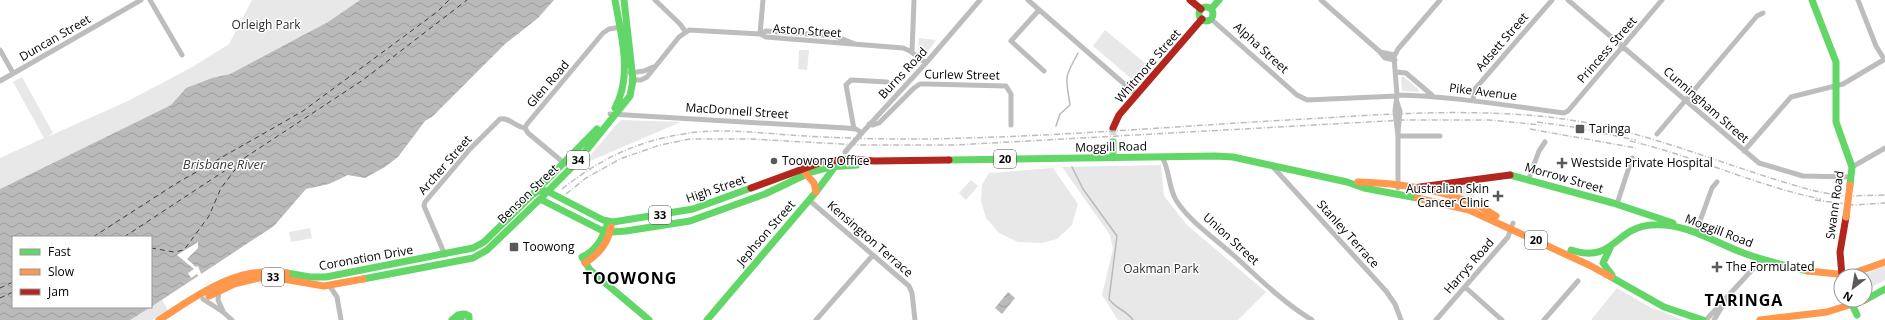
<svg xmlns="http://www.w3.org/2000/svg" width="1885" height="320" viewBox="0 0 1885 320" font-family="'Open Sans',sans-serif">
	<defs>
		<pattern id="water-waves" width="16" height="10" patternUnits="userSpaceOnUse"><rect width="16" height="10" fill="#bababa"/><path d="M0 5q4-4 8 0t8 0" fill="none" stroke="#9e9e9e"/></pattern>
	</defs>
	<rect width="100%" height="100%" fill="#fff"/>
	<path fill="#e8e8e8" d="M252,0H360L328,22L230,74L212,78L186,88L171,105L0,189V158L44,138L13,82L22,77L53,133L47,137L128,101L194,66L229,44Z
		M1105,30L1151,68L1139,83L1134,81L1093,46Z
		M919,38L936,40L928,51L918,50Z
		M799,50H809L807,70L798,69Z
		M1403,76L1418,89L1419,92L1402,91L1401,78Z
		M622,120L681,122L583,164L616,125Z
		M1161,165L1164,196L1187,225L1266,292L1238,320H1118L1102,295L1113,249L1110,235L1062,167Z
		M1053,168L1078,204L1072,225L1057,239L1042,243L1018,242L999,233L986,218L981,201L982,185L989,173Z
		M971,180L978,186L966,200L959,193Z
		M1477,183L1472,191L1475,200L1440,189Z
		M310,228L312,238L291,242L289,232Z
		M1885,266V280L1865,291V276H1860Z
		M1617,288L1650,307L1683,320H1591Z
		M162,300L168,310L152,320H130Z"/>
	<path fill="url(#water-waves)" d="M360,0H554L538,18L505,44L432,117L425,121L398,157L385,167L365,178L348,175L329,184L306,189L274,226L151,307V237H13V307H151L130,320H0V189L171,105L186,88L212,78L230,74L328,22Z
		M1008,292L1015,298L1002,314L995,308Z"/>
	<path fill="#fff" d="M198,242V248L187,259L196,267L198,266L202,276L200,278L197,274L191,278L188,273L194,269L177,255Z"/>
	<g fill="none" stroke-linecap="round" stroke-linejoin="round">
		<path stroke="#bababa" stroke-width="1.5" d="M1056,126L1060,114L1070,105C1066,77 1063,80 1078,53
			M1072,167L1083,189L1117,236L1109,299C1116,309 1126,310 1133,320"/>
		<path stroke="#3e3e3e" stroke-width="1" stroke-dasharray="5 4" stroke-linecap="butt" d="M93,237L177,183L303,111L437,12L449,0
			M124,237L363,80L467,0
			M151,248L174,252L184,250L209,216L221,188L241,162
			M0,288L13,282
			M0,298L13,292"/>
		<path stroke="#d9d9d9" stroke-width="7" stroke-dasharray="7 3.5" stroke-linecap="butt" d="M1113,128V142"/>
		<path stroke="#bdbdbd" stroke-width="5" d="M150,0L182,55
			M655,0L680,24L685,31
			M1028,0L1137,95
			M1321,0L1379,51L1385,58L1395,60
			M1568,0L1759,163L1803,176L1851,177
			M1858,0L1876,46L1884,59
			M1039,10L1011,41L1044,71
			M1211,19L1297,95L1307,100L1397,96
			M760,34L766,37L903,48L910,51L926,63
			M760,34L763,0
			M0,50L13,73
			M912,52L914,0
			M1380,52L1395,55
			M1396,72L1406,73L1433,96
			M630,73L644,71L653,67
			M631,80H641L647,77L679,37L689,30L760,34L766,31L835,36L855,44
			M0,81L141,0
			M1397,95C1453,96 1509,106 1564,113L1568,111L1662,0
			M1473,100L1475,89L1552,0
			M1397,102L1400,111L1398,133
			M610,114L846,128L856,129L862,133
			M869,124L873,125L879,123L914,88L920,84H928L1006,86L1011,94V125
			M525,128L527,124L603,33L609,29L622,27
			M525,128L528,133L564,163
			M854,129L846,85L851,80L887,82
			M1657,134L1757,16L1763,13
			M860,135L926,63L980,0
			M1398,136H1440
			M1744,151L1791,97L1843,84L1885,59
			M1162,157C1170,170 1168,187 1176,200C1189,221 1213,237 1231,253C1257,276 1282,302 1312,320
			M1273,167L1386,291L1395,304L1401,320
			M1852,167L1885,148
			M1529,178L1539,151L1545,142
			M1398,188V136L1395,111L1397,95L1394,57L1398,49L1440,0
			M809,200L909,286L912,293L915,320
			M1617,204L1632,158
			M1696,232L1712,188L1717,182
			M445,255L424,206L425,202L470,149L500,119C509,117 516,127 525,128
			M329,285L337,297L341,320
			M1465,287L1502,320
			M219,291L218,300L223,311
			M203,299L223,312L232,320
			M816,320L873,255
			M1436,320L1508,237L1513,223
			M1544,320L1578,281
			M1706,320L1762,259
			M1714,320L1726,300"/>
		<path stroke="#63d668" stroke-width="7" d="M615,0C621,35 633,75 615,108
			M1812,0L1836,62V122L1852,167L1850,185
			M1199 14a7 7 0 1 1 14 0a7 7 0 1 1-14 0Z
			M1211,9L1219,0
			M1113,142V158
			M949,160L1215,156L1233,157L1347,182L1364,188L1417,198
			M1510,175L1613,203L1673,223
			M534,193L597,129
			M543,196L577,162L630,96L633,80L624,0
			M608,222C604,236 596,251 582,257L590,270L649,320
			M1610,248L1603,263L1612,275
			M1571,250C1614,264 1614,228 1651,225C1686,222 1715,243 1746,254C1766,261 1787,266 1808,271
			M287,273L310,277H326L473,248L484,242L532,195L540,190L547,191L603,220L613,222L693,209L751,188
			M1611,277L1664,307L1703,320
			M363,279L473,258L487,250L540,199L601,230L612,232L626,231L690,221L765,194L811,172L830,167L857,165
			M1865,300L1885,289
			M452,320L458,315L463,314
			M461,320V317L465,314L469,316V320
			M707,320L816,192L837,164"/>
		<path stroke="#ff974d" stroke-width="7" d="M806,174L814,183L816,192
			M1358,182C1396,183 1439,189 1474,204C1482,207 1489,212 1496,216
			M1417,198L1469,210L1589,265L1611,277
			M585,263C598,255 608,243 611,227
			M1808,271L1848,275L1885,262
			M209,296L234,284L259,278H277L324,286L363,279
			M159,320C200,294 236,265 287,273
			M1760,320L1827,312L1865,300"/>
		<path stroke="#b3261e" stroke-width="7" d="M1190,0L1201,9
			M1113,128L1119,115L1202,19
			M1420,187L1510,175
			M751,188L822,162L850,159L874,161L949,160
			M1842,276L1840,252L1846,217"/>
		<path stroke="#bdbdbd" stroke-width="1.5" stroke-dasharray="6 2 1 2" stroke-linecap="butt" d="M1537,122L1573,127L1636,140
			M1530,129L1636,148
			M1630,141C1695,156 1756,186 1821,199
			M562,189C600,159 635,142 683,134C723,127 765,134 805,136C858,139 912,140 966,138C1079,135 1192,125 1306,119C1388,114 1474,108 1556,118C1646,129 1728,168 1815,191L1841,196L1885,195
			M566,194L586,178L620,159L660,145L690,139H751L859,145H956L1404,120H1489L1542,125
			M1815,200L1854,205L1885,203"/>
		<path stroke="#bdbdbd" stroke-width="5" d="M845,152L859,136"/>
		<path stroke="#63d668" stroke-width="7" d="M1850,300L1857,315"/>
		<path stroke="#ff974d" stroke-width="7" d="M1846,217L1850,185"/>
	</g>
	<g fill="#595959" stroke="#fff" stroke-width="1.5">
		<rect x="1575" y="124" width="10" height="10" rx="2"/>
		<circle cx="774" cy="161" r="4"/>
		<path d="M1560 157h4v4h4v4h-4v4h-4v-4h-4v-4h4z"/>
		<path d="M1496 190h4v4h4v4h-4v4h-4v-4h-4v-4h4z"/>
		<rect x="509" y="242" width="10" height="10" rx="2"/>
		<path d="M1715 261h4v4h4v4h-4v4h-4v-4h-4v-4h4z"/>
	</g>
	<g text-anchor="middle" stroke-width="3" stroke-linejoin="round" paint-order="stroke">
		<g fill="#fff" stroke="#4c4c4c" stroke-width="1">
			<rect x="994" y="150" width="22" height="18" rx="3"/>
			<rect x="567" y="151" width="22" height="18" rx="3"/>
			<rect x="649" y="206" width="22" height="18" rx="3"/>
			<rect x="1525" y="231" width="22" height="18" rx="3"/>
			<rect x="262" y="268" width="22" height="18" rx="3"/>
		</g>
		<g font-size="11" font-weight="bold" fill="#000">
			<text x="1005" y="163">20</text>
			<text x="578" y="164">34</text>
			<text x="660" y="219">33</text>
			<text x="1536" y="244">20</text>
			<text x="273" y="281">33</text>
		</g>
		<g font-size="12" fill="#2d2d2d" stroke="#fff">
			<text x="266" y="29">Orleigh Park</text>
			<text x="1161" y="273">Oakman Park</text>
		</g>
		<g font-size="12" fill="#000" stroke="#fff">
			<text transform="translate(807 31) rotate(4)" y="4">Aston Street</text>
			<text transform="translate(55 38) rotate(-30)" y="4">Duncan Street</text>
			<text transform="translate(1502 42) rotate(-49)" y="4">Adsett Street</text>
			<text transform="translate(1261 48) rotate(42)" y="4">Alpha Street</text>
			<text transform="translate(1607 50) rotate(-49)" y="4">Princess Street</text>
			<text transform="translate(1148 66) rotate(-49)" y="4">Whitmore Street</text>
			<text transform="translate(903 73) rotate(-47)" y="4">Burns Road</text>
			<text transform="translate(962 75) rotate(1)" y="4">Curlew Street</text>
			<text transform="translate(548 84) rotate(-49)" y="4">Glen Road</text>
			<text transform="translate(1483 92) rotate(7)" y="4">Pike Avenue</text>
			<text transform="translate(1706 105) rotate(41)" y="4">Cunningham Street</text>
			<text transform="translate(737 111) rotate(4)" y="4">MacDonnell Street</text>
			<text transform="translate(1111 147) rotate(-1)" y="4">Moggill Road</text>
			<text transform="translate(445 165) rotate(-49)" y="4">Archer Street</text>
			<text transform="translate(1564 178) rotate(16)" y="4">Morrow Street</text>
			<text transform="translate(716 189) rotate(-19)" y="4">High Street</text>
			<text transform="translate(528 194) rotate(-44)" y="4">Benson Street</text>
			<text transform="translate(1835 205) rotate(-82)" y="4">Swann Road</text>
			<text transform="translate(1719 231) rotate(21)" y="4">Moggill Road</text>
			<text transform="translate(766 233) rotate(-49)" y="4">Jephson Street</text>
			<text transform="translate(1348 234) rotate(48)" y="4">Stanley Terrace</text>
			<text transform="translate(870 239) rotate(41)" y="4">Kensington Terrace</text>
			<text transform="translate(1231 239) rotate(42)" y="4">Union Street</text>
			<text transform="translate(366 258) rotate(-10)" y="4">Coronation Drive</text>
			<text transform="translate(1469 266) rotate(-49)" y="4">Harrys Road</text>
		</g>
		<g font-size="12" fill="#000" stroke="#fff" text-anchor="start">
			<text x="1589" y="133">Taringa</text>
			<text x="782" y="165">Toowong Office</text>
			<text x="1571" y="167">Westside Private Hospital</text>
			<text x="1489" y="193" text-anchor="end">Australian Skin<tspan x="1489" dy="14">Cancer Clinic</tspan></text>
			<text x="523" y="251">Toowong</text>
			<text x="1726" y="271">The Formulated</text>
		</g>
		<g font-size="13" font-style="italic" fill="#3e3e3e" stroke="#fff">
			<text x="224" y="169">Brisbane River</text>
		</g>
		<g font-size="16" font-weight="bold" letter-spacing="1" fill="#000" stroke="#fff">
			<text x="630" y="284">TOOWONG</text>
			<text x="1744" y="306">TARINGA</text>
		</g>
	</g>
	<rect x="12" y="236" width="140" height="72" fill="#ffffff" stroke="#999999"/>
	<rect x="20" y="249" width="20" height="6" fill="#63d668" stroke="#999999"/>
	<text x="48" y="256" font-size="12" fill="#000000">Fast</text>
	<rect x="20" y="269" width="20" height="6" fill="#ff974d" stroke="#999999"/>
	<text x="48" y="276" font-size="12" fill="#000000">Slow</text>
	<rect x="20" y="289" width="20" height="6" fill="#b3261e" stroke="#999999"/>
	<text x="48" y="296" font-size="12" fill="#000000">Jam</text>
	<g transform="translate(1853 288) rotate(211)"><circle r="19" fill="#ffffff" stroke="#999999"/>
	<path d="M0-3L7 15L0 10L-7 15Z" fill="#595959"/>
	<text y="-6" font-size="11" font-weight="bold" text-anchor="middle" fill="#000000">N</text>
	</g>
</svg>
